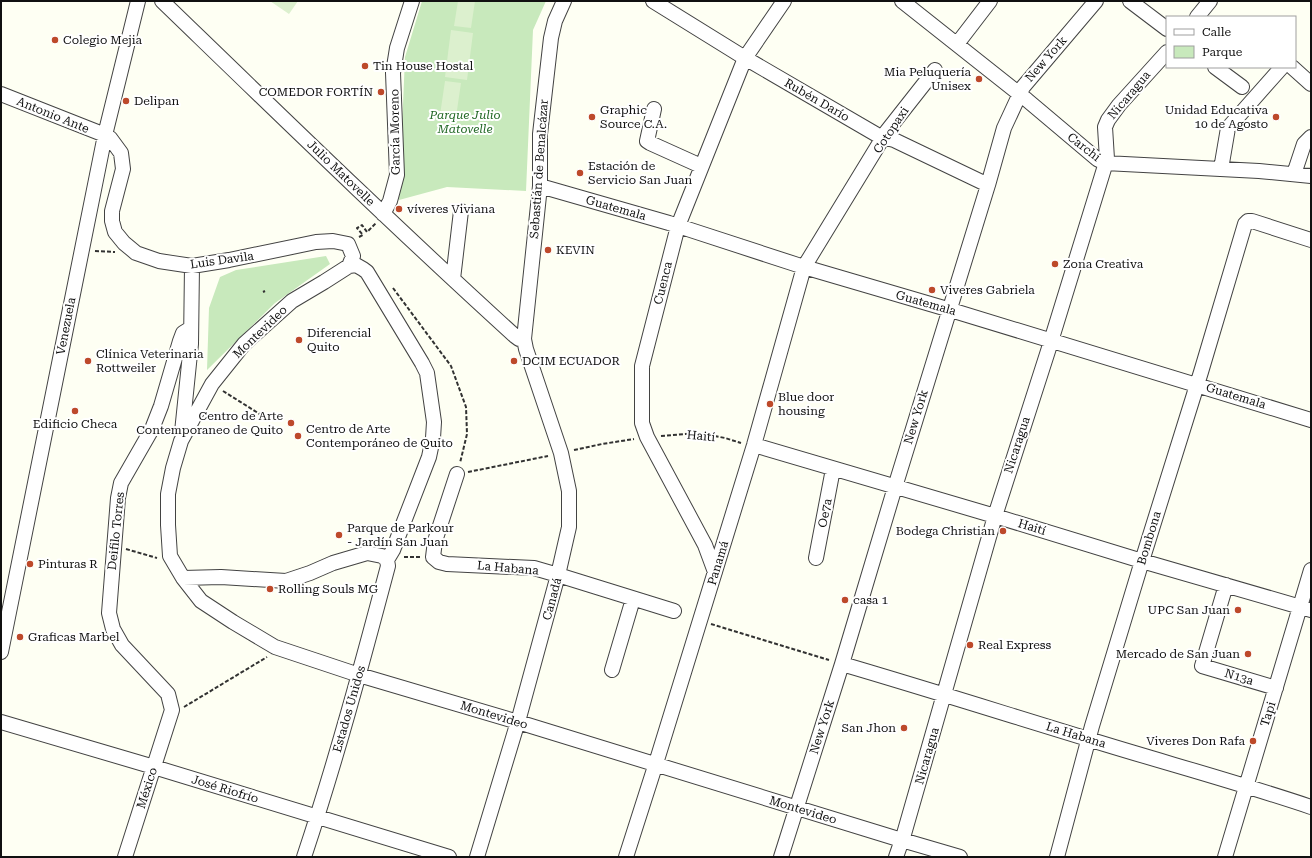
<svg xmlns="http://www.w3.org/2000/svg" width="1312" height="858" viewBox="0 0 1312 858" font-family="'Roboto Serif',serif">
	<rect width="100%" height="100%" fill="#fefff3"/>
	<path fill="#c8e9bc" d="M422,1H546L533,30L526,191L447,187L399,200L405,57Z
		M326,256L330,264L275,303L207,370L209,308L220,277L236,270Z"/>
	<path fill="#dcf0ce" d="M270,1H298L289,14Z
		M458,1H475L471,28L454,26Z
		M451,30L473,33L467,80L445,77Z
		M445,81L461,83L456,117L440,115Z"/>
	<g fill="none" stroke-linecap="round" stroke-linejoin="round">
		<defs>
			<path id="minor" d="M162,1C279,114 395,227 515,336L519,339H524
				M653,1L745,58L879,136L894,140L988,185
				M902,1L1027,100L1097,159L1105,163L1259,171L1311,176
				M1130,1L1167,29
				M1197,17L1210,1
				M957,44L990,1
				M1215,67L1242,87
				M1292,67L1311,84
				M1,94L105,135L110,138L121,153L123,169L112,211V221L115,232L124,243L136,253L159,261L192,266L229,260L316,242L333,241L348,244L353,256L349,266
				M654,109L647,141L650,143L701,166
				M1221,169L1228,128L1282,67
				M1294,174L1304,144L1311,137
				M540,186L669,223L804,267L954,311L1311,420
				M383,214L390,201L397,175L393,73L397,48L412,1
				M453,279L461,211
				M182,432L191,344L192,266
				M754,445L995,516L1142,561L1311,610
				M457,474L435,541L433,557L439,562L447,564L534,568L558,575L674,611
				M816,558L833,469
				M387,560L393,550L429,457L433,438L434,422L427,373L422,363L367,272L363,269L356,265L349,266L324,282L292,301L244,344L212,384L181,441L173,468L168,494V525L170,556L183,578L201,601L233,622L275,647L359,675L518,722L895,838L960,857
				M715,572L705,545L647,437L642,423V366L678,226L745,58L784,1
				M183,578L221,577L286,581L310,573L333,563L367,553L382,556L387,560
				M1226,585L1202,666L1276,688
				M1,652L105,135L138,1
				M842,664C924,688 1006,714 1088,739C1162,762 1237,782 1311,807
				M612,670L633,599
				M1,722L154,767L449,857
				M125,857L172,710L168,694L122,645L113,629L109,613L118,498L121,483L152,429L161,406L180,341L183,333L191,328
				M304,857C336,761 362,664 388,566L387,560
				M477,857L519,718L558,575L569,527V491L561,453L526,349L524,339L540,186V134L551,38L555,21L564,1
				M626,857L657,760L754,445L804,267L887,131L935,70
				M781,857L842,664L895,487L988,185L1004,128L1023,87L1096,1
				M896,857L904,834L995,516L1048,351L1107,159L1105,127L1108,120L1119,105L1167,52
				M1057,857L1092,726L1142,561L1201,372L1245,224L1248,221H1252L1311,240
				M1225,857L1311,570"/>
		</defs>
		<use href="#minor" stroke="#434343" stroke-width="16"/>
		<path stroke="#323232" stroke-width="2" stroke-dasharray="4 2" stroke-linecap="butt" d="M359,237L363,235L357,228L362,225L367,232L376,223
			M95,251L115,252
			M393,288L451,366L466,407L467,434L460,463
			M263,292L265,291
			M223,391L266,418
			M661,436L699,433L725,438L741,443
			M574,450L602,444L634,439
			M468,472L548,456
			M126,549L157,558
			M404,557H421
			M711,624L829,660
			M184,707L267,657"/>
		<use href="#minor" stroke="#fff" stroke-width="14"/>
	</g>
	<g fill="#bd492a" stroke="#fff" stroke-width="1.5">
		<circle cx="55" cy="40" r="4"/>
		<circle cx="365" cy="66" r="4"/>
		<circle cx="979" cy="79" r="4"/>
		<circle cx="381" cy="92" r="4"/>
		<circle cx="126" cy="101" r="4"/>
		<circle cx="592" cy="117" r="4"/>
		<circle cx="1276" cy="117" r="4"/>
		<circle cx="580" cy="173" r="4"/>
		<circle cx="399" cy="209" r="4"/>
		<circle cx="548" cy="250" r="4"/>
		<circle cx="1055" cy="264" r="4"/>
		<circle cx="932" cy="290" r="4"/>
		<circle cx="299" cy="340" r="4"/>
		<circle cx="88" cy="361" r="4"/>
		<circle cx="514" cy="361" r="4"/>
		<circle cx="770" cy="404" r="4"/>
		<circle cx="75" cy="411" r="4"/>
		<circle cx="291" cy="423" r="4"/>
		<circle cx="298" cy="436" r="4"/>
		<circle cx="1003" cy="531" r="4"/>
		<circle cx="339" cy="535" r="4"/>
		<circle cx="30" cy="564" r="4"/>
		<circle cx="270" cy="589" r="4"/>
		<circle cx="845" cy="600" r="4"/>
		<circle cx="1238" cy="610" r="4"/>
		<circle cx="20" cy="637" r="4"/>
		<circle cx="970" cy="645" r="4"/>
		<circle cx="1248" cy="654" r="4"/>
		<circle cx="904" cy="728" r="4"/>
		<circle cx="1253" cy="741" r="4"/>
	</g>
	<g text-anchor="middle" stroke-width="4" stroke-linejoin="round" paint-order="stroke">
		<g font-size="12" fill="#101010" stroke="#fff" text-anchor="start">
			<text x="63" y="44">Colegio Mejia</text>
			<text x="373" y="70">Tin House Hostal</text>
			<text x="971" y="76" text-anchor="end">Mia Peluquería<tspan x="971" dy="14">Unisex</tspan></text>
			<text x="373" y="96" text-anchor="end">COMEDOR FORTÍN</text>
			<text x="134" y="105">Delipan</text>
			<text x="600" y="114">Graphic<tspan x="600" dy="14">Source C.A.</tspan></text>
			<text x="1268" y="114" text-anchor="end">Unidad Educativa<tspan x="1268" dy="14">10 de Agosto</tspan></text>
			<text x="588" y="170">Estación de<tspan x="588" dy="14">Servicio San Juan</tspan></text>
			<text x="407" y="213">víveres Viviana</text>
			<text x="556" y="254">KEVIN</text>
			<text x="1063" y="268">Zona Creativa</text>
			<text x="940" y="294">Viveres Gabriela</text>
			<text x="307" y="337">Diferencial<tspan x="307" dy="14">Quito</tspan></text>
			<text x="96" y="358">Clínica Veterinaria<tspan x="96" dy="14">Rottweiler</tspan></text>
			<text x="522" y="365">DCIM ECUADOR</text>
			<text x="778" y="401">Blue door<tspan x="778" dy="14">housing</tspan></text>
			<text x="283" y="420" text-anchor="end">Centro de Arte<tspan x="283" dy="14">Contemporaneo de Quito</tspan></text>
			<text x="75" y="428" text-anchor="middle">Edificio Checa</text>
			<text x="306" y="433">Centro de Arte<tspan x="306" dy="14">Contemporáneo de Quito</tspan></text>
			<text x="347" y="532">Parque de Parkour<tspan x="347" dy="14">- Jardín San Juan</tspan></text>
			<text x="995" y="535" text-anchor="end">Bodega Christian</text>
			<text x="38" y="568">Pinturas R</text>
			<text x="278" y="593">Rolling Souls MG</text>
			<text x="853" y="604">casa 1</text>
			<text x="1230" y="614" text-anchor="end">UPC San Juan</text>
			<text x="28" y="641">Graficas Marbel</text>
			<text x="978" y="649">Real Express</text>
			<text x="1240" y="658" text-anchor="end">Mercado de San Juan</text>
			<text x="896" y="732" text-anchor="end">San Jhon</text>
			<text x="1245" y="745" text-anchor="end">Viveres Don Rafa</text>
		</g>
		<g font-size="12" fill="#101010" stroke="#fff">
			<text transform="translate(1046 59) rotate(-49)" y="4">New York</text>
			<text transform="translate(1129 95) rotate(-50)" y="4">Nicaragua</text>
			<text transform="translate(817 100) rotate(30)" y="4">Rubén Darío</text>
			<text transform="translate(53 115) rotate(22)" y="4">Antonio Ante</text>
			<text transform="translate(891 130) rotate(-56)" y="4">Cotopaxi</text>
			<text transform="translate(395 132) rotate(-91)" y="4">García Moreno</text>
			<text transform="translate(1084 147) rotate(38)" y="4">Carchi</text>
			<text transform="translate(539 169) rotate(-86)" y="4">Sebastián de Benalcázar</text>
			<text transform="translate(341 173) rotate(44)" y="4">Julio Matovelle</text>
			<text transform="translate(616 208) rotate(16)" y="4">Guatemala</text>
			<text transform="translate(222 260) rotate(-8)" y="4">Luis Davila</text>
			<text transform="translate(663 283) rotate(-76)" y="4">Cuenca</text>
			<text transform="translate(926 303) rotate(16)" y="4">Guatemala</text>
			<text transform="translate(66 326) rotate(-79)" y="4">Venezuela</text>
			<text transform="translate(260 332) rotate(-44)" y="4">Montevideo</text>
			<text transform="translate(1236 396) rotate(17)" y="4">Guatemala</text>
			<text transform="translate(916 417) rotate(-73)" y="4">New York</text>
			<text transform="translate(701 436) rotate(5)" y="4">Haití</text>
			<text transform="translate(1017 445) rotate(-72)" y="4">Nicaragua</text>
			<text transform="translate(825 513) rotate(-79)" y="4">Oe7a</text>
			<text transform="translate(1032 527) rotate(17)" y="4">Haití</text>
			<text transform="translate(116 531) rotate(-84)" y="4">Deifilo Torres</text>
			<text transform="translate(1149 538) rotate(-73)" y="4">Bombona</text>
			<text transform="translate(718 563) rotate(-73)" y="4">Panamá</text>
			<text transform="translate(508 568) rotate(5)" y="4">La Habana</text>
			<text transform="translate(552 599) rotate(-75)" y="4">Canadá</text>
			<text transform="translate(1239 677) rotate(17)" y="4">N13a</text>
			<text transform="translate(349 709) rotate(-74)" y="4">Estados Unidos</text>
			<text transform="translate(1268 714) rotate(-73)" y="4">Tapi</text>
			<text transform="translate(494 715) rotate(17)" y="4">Montevideo</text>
			<text transform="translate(822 727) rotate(-72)" y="4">New York</text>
			<text transform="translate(1076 735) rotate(17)" y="4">La Habana</text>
			<text transform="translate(927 756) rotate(-74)" y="4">Nicaragua</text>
			<text transform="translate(147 788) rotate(-72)" y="4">México</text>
			<text transform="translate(225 789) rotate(17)" y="4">José Riofrío</text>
			<text transform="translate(803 810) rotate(17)" y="4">Montevideo</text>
		</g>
		<g font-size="12" font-style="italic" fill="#206724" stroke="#fff">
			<text x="465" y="119">Parque Julio<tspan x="465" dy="14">Matovelle</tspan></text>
		</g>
	</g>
	<rect width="1312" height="858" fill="none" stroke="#101010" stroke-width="4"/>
	<rect x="1166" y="16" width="130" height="52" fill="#ffffff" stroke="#9f9f9f"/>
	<rect x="1174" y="29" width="20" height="6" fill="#ffffff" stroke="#9f9f9f"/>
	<text x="1202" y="36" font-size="12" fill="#101010">Calle</text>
	<rect x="1174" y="46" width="20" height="12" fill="#c8e9bc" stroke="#9f9f9f"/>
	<text x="1202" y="56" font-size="12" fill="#101010">Parque</text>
</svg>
